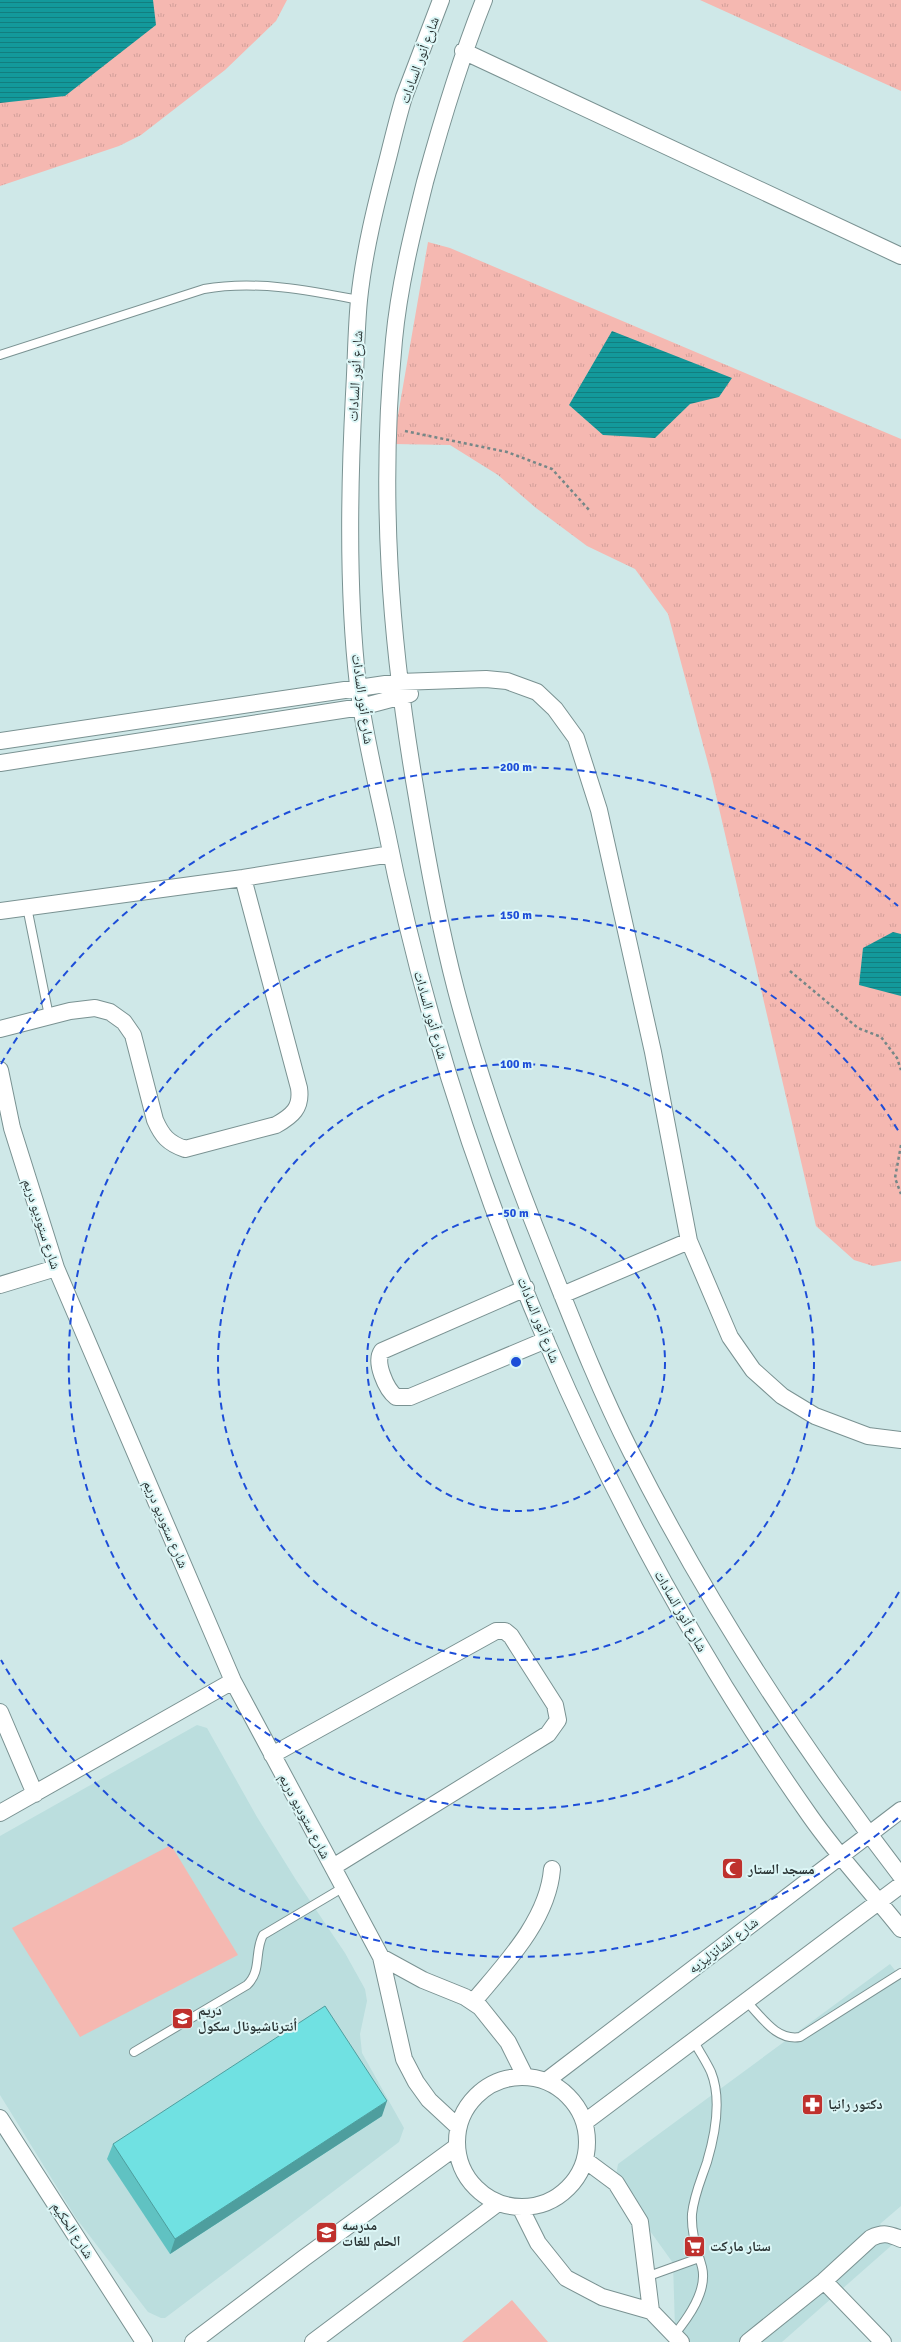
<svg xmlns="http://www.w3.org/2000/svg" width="901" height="2342" viewBox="0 0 901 2342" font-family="Signika,'Noto Naskh Arabic',sans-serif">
	<defs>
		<pattern id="grass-tufts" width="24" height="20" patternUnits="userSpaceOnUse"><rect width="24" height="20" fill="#f5b8b1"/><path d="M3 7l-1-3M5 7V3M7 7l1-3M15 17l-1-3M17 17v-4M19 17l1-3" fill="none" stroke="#d29f99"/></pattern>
		<pattern id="water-rules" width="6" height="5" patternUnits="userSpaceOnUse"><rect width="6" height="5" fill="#13999b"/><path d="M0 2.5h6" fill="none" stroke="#127e7f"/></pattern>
	</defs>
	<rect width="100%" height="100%" fill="#cfe8e8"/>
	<path fill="#bbdede" d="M197,1725L207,1728L257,1817L296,1880L345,1953L365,1989L367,2001L360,2034L362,2053L404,2128L399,2142L165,2318H161L148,2312L76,2218L0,2095V1836Z
		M890,1964L901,1978V2206L880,2224L892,2245L782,2342H685L675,2328L673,2263L615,2182L618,2164Z"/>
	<path fill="url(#grass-tufts)" d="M0,0H287L276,21L225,70L141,135L119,146L0,186Z
		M700,0H901V91Z
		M428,242L450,248L901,439V1261L873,1266L854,1260L816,1226L712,778L668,614L635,569L587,546L536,508L498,475L450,445L393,444Z"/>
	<path fill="#f5b8b1" d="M171,1845L238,1955L80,2037L12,1928Z
		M512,2300L548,2342H462Z"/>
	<path fill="url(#water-rules)" d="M0,0H153L156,25L65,96L0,103Z
		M612,331L732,378L719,397L690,404L655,438L603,435L569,405Z
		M893,932L901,934V996L859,985L863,948Z"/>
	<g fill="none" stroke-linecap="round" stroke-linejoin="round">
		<defs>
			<path id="lane" d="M0,355L204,289C255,280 308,290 359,300
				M27,907L49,1016
				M746,2001C762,2017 776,2041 800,2037L901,1973
				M134,2052L247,1985C262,1971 254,1952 263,1935L344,1887
				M646,2277L699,2258
				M674,2335C688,2318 708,2291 702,2267C697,2249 691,2233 692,2214C694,2195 701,2180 707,2162C715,2135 722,2099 711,2072C706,2061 699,2051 693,2040"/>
			<path id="street" d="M441,0C429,32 416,65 404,97C398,117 393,138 388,158C376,204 364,252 359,300C356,331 356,363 354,394C349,489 347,591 358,685C364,733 376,781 386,828C455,1176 606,1526 810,1816C838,1856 871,1891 901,1929
				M484,0C460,60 442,120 425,182C412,234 399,287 394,340C379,494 390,641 416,792C427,859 439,925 456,990C480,1081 512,1170 547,1257C573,1322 599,1389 631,1452C707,1602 798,1743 901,1876
				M463,51L901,256
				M0,741L399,682L486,679L507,681L537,692L555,709L576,738L599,810L653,1052L689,1241L730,1337L753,1370L782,1396L815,1416L868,1436L901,1440
				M0,763L361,707L410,694
				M0,911L243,878L391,854
				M0,1029L70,1011L95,1008L110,1012L124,1022L133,1035L155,1120C162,1136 168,1143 185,1149L276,1125C292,1116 302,1108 299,1088L243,878
				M0,1070L12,1128L56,1268L233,1681L381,1957L404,2059L416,2082L429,2100L457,2126
				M0,1285L56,1268
				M526,1288L382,1351C374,1362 386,1389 396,1397H410L546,1340
				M562,1295L689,1241
				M0,1712L35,1794
				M272,1755L496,1631H505L511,1636L555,1705L558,1720L548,1734L333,1867
				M0,1813L233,1681
				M381,1957L423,1980L465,1997L480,2007L508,2042L525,2076
				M473,2002C505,1964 548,1920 552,1869
				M457 2142a65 65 0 1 1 130 0a65 65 0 1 1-130 0Z
				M546,2081L901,1810
				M0,2118L144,2342
				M585,2122L901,1885
				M585,2160L616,2183L640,2222L651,2311
				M520,2207L538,2243L566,2278L602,2297L651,2311L681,2342
				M824,2281L883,2342
				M193,2342L304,2258L456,2147
				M313,2342L498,2203
				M748,2342L824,2281L871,2238C883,2232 889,2234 901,2239"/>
		</defs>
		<use href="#lane" stroke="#7a9292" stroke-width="10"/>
		<use href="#street" stroke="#7a9292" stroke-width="18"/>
		<path stroke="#768787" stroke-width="2.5" stroke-dasharray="3 3" stroke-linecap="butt" d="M405,431L507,452L552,469L590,511
			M790,971L858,1028L881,1037L897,1058L901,1070
			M901,1145L895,1178L901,1194"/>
		<use href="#lane" stroke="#fff" stroke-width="8"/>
		<use href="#street" stroke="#fff" stroke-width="16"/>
	</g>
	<path fill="#60c2c2" d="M382,2116L170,2254L107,2159L113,2144Z"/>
	<path fill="#4e9e9e" d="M387,2101L382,2116L170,2254L175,2239Z"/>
	<path fill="#70e1e2" stroke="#4e9e9e" d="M325,2006L387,2101L175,2239L113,2144Z"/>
	<g fill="none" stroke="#1d4ed8" stroke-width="2" stroke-dasharray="7 5">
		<circle cx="516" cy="1362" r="149"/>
		<circle cx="516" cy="1362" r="298"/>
		<path d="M899 1592A447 447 0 1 1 899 1132"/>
		<path d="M898 1818A595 595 0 0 1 1 1660M1 1064A595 595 0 0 1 898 906"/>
	</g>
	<defs>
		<symbol id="mosque-square" viewBox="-11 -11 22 22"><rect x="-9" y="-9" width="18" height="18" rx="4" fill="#bf312d" stroke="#dcf6f6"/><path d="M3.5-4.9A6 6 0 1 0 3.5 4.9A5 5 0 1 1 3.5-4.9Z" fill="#fff"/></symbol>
		<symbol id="school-square" viewBox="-11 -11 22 22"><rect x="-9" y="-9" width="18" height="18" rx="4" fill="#bf312d" stroke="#dcf6f6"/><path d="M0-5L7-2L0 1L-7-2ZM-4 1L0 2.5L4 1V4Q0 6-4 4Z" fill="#fff"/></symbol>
		<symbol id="pharmacy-square" viewBox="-11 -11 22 22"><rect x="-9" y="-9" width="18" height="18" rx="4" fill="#bf312d" stroke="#dcf6f6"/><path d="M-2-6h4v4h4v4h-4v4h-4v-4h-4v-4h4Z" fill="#fff"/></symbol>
		<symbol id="supermarket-square" viewBox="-11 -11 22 22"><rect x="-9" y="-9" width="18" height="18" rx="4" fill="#bf312d" stroke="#dcf6f6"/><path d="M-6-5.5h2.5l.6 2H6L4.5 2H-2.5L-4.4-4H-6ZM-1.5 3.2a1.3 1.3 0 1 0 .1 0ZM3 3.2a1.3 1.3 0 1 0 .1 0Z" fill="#fff"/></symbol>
	</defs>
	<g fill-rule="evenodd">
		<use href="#mosque-square" x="720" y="1856" width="25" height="25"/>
		<use href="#school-square" x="170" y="2006" width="25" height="25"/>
		<use href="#pharmacy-square" x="800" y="2092" width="25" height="25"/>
		<use href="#school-square" x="314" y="2220" width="25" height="25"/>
		<use href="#supermarket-square" x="682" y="2234" width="25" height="25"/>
	</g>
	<g text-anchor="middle" stroke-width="4" stroke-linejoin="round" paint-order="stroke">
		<g font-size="14" fill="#2b3535" stroke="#dcf6f6">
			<text transform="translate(419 60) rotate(-70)" y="5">شارع أنور السادات</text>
			<text transform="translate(355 376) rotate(-87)" y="5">شارع أنور السادات</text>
			<text transform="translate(363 699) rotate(82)" y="5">شارع أنور السادات</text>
			<text transform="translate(431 1015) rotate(74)" y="5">شارع أنور السادات</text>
			<text transform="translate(42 1224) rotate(72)" y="5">شارع ستوديو دريم</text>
			<text transform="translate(539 1320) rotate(68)" y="5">شارع أنور السادات</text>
			<text transform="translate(166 1524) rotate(67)" y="5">شارع ستوديو دريم</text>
			<text transform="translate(681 1611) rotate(60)" y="5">شارع أنور السادات</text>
			<text transform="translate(305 1816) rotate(62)" y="5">شارع ستوديو دريم</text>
			<text transform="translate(723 1945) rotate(-37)" y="5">شارع الشانزليزيه</text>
			<text transform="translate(73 2230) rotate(57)" y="5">شارع الحكيم</text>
		</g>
		<g font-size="14" font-weight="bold" fill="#2b3535" stroke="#dcf6f6" text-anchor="start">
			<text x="748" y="1874">مسجد الستار</text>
			<text x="198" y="2015">دريم<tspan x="198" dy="16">أنترناشيونال سكول</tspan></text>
			<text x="828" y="2109">دكتور رانيا</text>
			<text x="342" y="2230">مدرسه<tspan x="342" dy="16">الحلم للغات</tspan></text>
			<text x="710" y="2251">ستار ماركت</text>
		</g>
	</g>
	<circle cx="516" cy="1362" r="6" fill="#1d4ed8" stroke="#dcf6f6" stroke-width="2"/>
	<g font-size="12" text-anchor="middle" font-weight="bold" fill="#1d4ed8" stroke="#dcf6f6" stroke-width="4" stroke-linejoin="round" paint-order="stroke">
		<text x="516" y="771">200 m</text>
		<text x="516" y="919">150 m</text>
		<text x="516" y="1068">100 m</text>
		<text x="516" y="1217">50 m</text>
	</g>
</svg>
